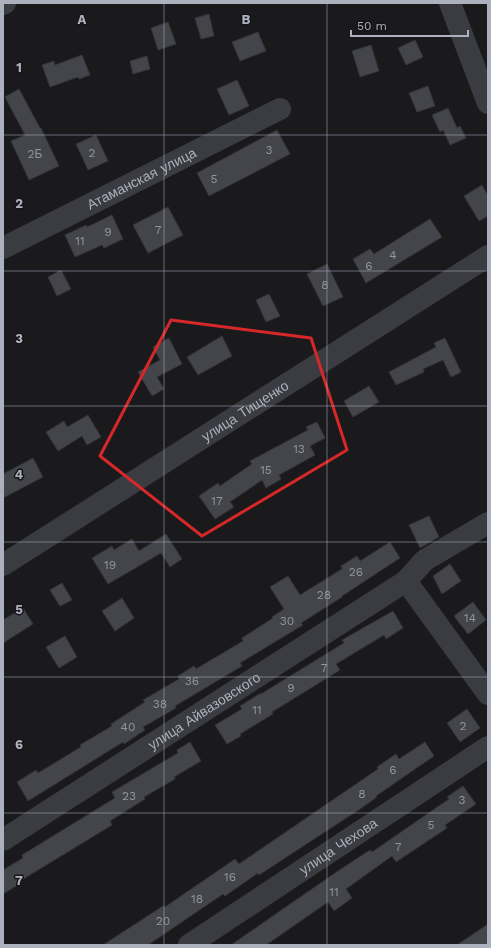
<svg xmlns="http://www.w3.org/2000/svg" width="491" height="948" viewBox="0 0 491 948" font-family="'Work Sans',sans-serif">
	<rect width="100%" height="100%" fill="#1a1a1d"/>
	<path fill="#44454a" stroke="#343439" d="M209,14L214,36L201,39L195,18Z
		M168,22L176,44L158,50L151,28Z
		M258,32L266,51L240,61L232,42Z
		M415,40L423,57L406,65L398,48Z
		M371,45L379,71L360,77L352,51Z
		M82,55L90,75L79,79L78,77L50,87L42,65L54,61L55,65Z
		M147,56L150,69L133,74L130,61Z
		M237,80L249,106L229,115L217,89Z
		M428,86L435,106L417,112L409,93Z
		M19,89L40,128H41L59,166L29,180L11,141L25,135L5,97Z
		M448,108L457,128L460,126L466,138L450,145L443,130L440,132L432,115Z
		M277,130L290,154L209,196L197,173Z
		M96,135L108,161L88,170L76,144Z
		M482,185L488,196V216L479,221L464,196Z
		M168,207L183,235L148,253L133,225Z
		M112,215L123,239L104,248L102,245L75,257L65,235L86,225L87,227Z
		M430,219L442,237L366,283L353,259L370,249L374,254Z
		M327,264L343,297L323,306L307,274Z
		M61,270L71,289L57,296L48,277Z
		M269,294L280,316L266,322L256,300Z
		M222,336L232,356L198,375L187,357Z
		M169,338L182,364L157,377L164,389L152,396L138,372L160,360L153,347Z
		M445,338L461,372L451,377L443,360L423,369L424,372L396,385L389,372L436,347L434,343Z
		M369,386L379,402L353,417L344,401Z
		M88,415L101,437L87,445L82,436L58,451L46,432L64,421L67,427Z
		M317,422L325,438L310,446L315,455L279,475L281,479L266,488L262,480L230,502L234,507L215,519L199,496L218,483L220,486L252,464L250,461L308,430L306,427Z
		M33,458L43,477L3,498V474Z
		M429,516L439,537L420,548L409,525Z
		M166,534L182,559L170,567L161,553L108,584L92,558L112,546L114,550L132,539L139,551Z
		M390,542L400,558L342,596V597L301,623L303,625L240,663L242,666L175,706L176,708L143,727L145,730L124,744L123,742L28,801L17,782L36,770L38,773L81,747L80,745L112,726L111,724L145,702L143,700L179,679L178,676L194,666L196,669L243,641L242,638L273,618L272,617L284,609L270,587L288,576L300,595L342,569L341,566L357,556L360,561Z
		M450,564L461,581L442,594L433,576Z
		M62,583L72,600L60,606L50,590Z
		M122,598L134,618L115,631L102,611Z
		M473,602L486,620L468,634L454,616Z
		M23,608L33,624L3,643V620Z
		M393,611L403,628L386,639L384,635L336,664L340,670L272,712L273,714L240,734L241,736L227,744L215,725L242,709L240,706L261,693V694L344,643L342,640Z
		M65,636L77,657L59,668L46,647Z
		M467,709L480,728L460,742L447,723Z
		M190,742L201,761L174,777L175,779L144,797L145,799L110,821L112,825L20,881L21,883L3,894V870L23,858L22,855L115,798L112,792L178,753L177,750Z
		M425,742L434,756L376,796L377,797L360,809L259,875L258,873L225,896L223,894L148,945H103L163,906L165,907L235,859L239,864L378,769L377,767L396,754L399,759Z
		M463,786L476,804L445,825L447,828L396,862L392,856L346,889L352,898L334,911L328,902L266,945H231L335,873L370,850L372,852L449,799L447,797Z
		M488,924V945H457Z"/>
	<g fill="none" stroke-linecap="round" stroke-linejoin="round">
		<g stroke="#3b3c42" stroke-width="22">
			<path d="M450,3L488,103"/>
			<path d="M3,4L5,3"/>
			<path id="s1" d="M3,248L280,109"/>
			<path id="s2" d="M3,565L488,256"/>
			<path d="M406,581L488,694"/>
			<path id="s3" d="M3,840L406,581L425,560L488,523"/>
			<path id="s4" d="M189,945L488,747"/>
		</g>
	</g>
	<path fill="none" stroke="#d62828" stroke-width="3" stroke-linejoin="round" d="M171,320L311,338L347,450L202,536L100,456Z"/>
	<path fill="none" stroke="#acb1bd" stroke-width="1" stroke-opacity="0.55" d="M164,3V945M327,3V945M3,135H488M3,271H488M3,406H488M3,542H488M3,677H488M3,813H488"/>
	<g text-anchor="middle" stroke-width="3" stroke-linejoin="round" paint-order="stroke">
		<g font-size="12" fill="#9296a0">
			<text x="269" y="154">3</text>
			<text x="92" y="157">2</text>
			<text x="35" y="158">2Б</text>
			<text x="214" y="183">5</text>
			<text x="158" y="234">7</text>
			<text x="108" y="236">9</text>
			<text x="80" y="245">11</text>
			<text x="393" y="259">4</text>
			<text x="369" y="270">6</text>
			<text x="325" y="289">8</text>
			<text x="299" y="453">13</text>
			<text x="266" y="474">15</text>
			<text x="217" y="505">17</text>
			<text x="110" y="569">19</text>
			<text x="356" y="576">26</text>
			<text x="324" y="599">28</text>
			<text x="470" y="622">14</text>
			<text x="287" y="625">30</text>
			<text x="324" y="672">7</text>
			<text x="192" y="685">36</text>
			<text x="291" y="692">9</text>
			<text x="160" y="708">38</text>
			<text x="257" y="714">11</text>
			<text x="463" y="730">2</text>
			<text x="128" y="731">40</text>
			<text x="393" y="774">6</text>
			<text x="362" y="798">8</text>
			<text x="129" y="800">23</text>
			<text x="462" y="804">3</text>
			<text x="431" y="829">5</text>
			<text x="398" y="851">7</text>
			<text x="230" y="881">16</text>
			<text x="334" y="896">11</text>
			<text x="197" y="903">18</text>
			<text x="163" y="925">20</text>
		</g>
		<g font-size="14" fill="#acb1bd" stroke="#151518">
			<text dy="5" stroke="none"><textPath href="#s1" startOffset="155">Атаманская улица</textPath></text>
			<text dy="5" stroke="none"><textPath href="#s2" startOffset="287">улица Тищенко</textPath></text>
			<text dy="5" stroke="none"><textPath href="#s3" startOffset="239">улица Айвазовского</textPath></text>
			<text dy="5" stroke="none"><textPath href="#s4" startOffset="179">улица Чехова</textPath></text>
		</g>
	</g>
	<g font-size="13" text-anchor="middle" font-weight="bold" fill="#acb1bd" stroke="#151518" stroke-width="3" stroke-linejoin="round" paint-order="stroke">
		<text x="82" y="24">A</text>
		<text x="246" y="24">B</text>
		<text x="19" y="72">1</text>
		<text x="19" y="208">2</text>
		<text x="19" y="343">3</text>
		<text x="19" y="479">4</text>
		<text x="19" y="614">5</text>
		<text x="19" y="749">6</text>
		<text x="19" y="885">7</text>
	</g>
	<rect width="491" height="948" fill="none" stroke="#acb1bd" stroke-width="8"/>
	<path d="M351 30v6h117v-6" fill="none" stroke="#acb1bd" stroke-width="2"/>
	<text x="357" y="30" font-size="12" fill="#acb1bd" stroke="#151518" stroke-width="3" paint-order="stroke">50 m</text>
</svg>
